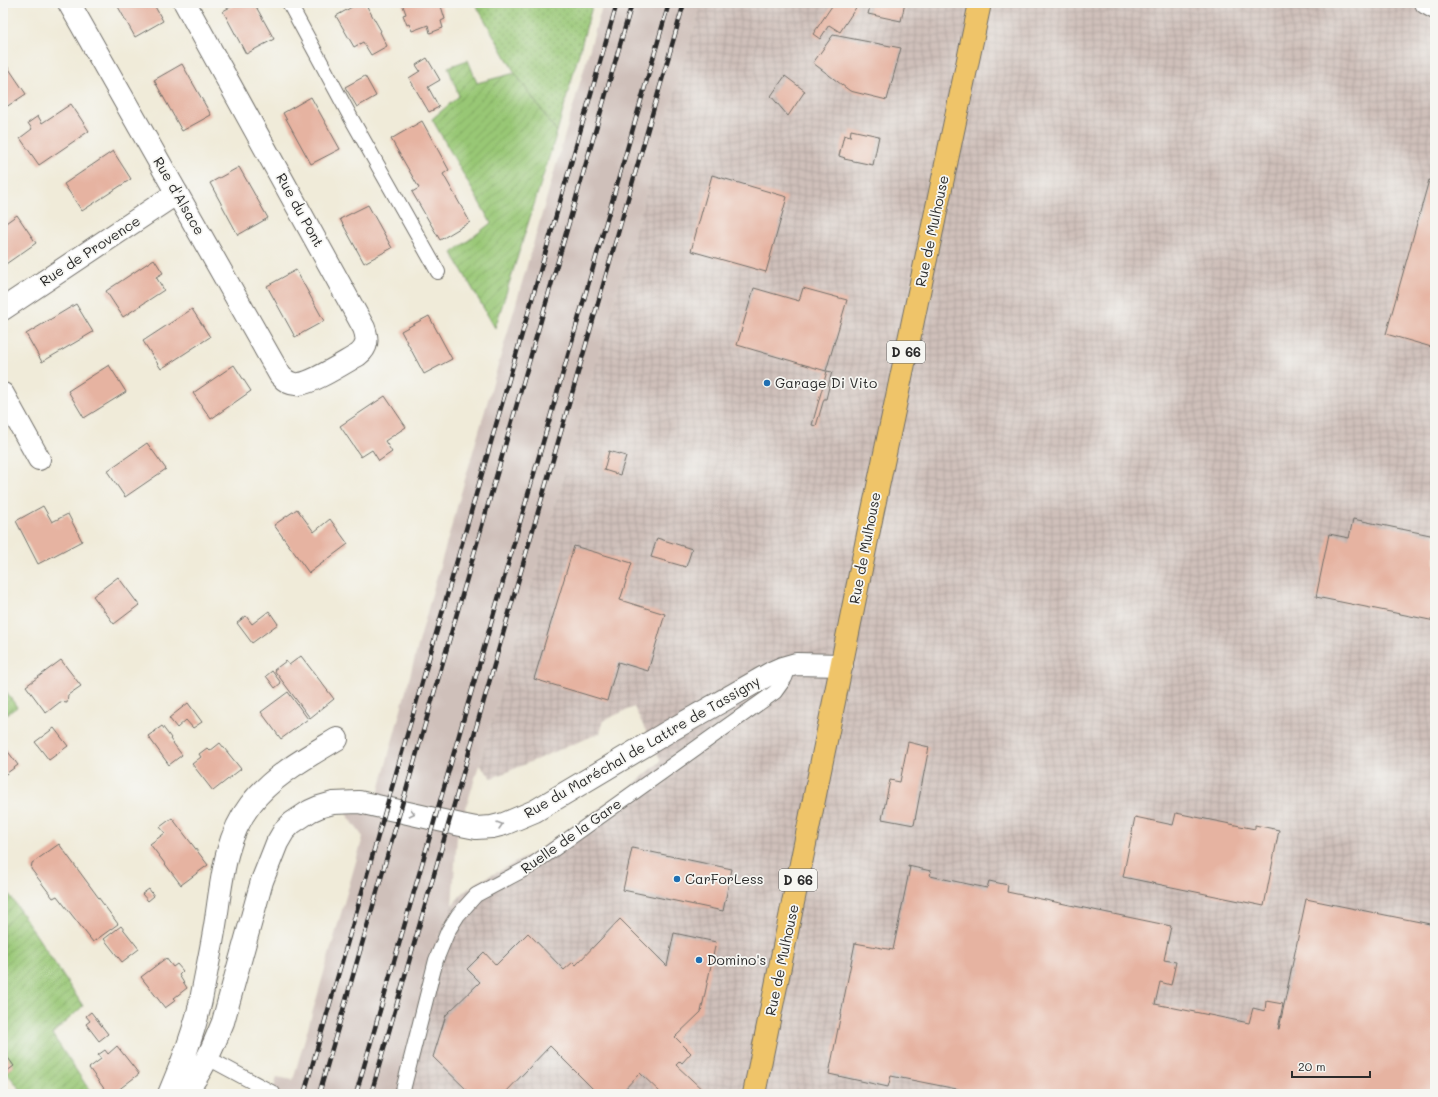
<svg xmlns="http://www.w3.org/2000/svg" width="1438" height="1097" viewBox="0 0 1438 1097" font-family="Mali,sans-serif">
	<defs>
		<pattern id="industrial-grid" width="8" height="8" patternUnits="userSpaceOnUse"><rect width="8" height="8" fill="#cfc0ba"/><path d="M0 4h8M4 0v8" fill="none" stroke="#b2a5a0"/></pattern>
		<pattern id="grass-dots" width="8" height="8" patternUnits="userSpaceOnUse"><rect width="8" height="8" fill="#98c775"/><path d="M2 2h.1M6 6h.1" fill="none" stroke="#7ca260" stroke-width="1.8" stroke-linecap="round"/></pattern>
		<pattern id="garden-furrows" width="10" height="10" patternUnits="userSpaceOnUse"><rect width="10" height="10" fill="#98c775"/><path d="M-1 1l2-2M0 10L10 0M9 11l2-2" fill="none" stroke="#7ca260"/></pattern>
	</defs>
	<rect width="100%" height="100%" fill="#f6f6f2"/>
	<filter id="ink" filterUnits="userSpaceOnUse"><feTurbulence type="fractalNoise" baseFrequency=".025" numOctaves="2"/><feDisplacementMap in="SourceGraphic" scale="8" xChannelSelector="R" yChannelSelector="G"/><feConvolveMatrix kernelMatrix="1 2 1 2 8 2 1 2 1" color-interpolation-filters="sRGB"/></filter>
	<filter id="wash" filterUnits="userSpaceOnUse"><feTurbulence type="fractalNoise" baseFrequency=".012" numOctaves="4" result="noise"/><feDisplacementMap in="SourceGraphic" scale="16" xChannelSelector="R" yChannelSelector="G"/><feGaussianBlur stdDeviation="0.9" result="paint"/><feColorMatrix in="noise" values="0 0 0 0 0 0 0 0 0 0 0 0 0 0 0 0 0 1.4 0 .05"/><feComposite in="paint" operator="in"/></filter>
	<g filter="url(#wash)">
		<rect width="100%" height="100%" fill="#f0ebd9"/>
		<path fill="url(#industrial-grid)" d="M701,3H1435V1094H395L428,962L437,937L452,905L463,893L476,883L534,853L560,836L633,785L661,761L634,707L604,720L600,733L492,778L479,765Z"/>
		<path fill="#cfc0ba" d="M603,3H701L479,765L457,837L452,905L437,937L428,962L395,1094H272L277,1077L293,1080L363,837L345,812L373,813L435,583Z"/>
		<path fill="url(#grass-dots)" stroke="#627950" d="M475,3H593L557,132L515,73Z"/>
		<path fill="url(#garden-furrows)" stroke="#627950" d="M468,60L477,83L515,73L557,132L495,328L452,253L491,223L432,119L459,96L448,67Z
			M3,687L17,707L3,717Z
			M3,885L83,1006L52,1034L92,1094H24L3,1068Z"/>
		<g id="blocks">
			<path fill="#e6b3a1" d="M116,3H153L163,21L135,37Z
				M238,3H254L274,39L246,54L223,11Z
				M359,3H365L381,31L380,32L387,46L371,55L363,42L354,47L336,16Z
				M402,3H440L445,19L441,21L443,28L430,33L428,25L412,31L409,24L407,25L403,15L406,14Z
				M834,3H856L855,5L857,6L840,32L829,25L820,39L813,34Z
				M871,3H905L901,21L868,14Z
				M833,35L901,48L887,100L850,91L813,63Z
				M427,58L440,80L428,87L439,107L429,112L409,78L420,71L416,65Z
				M5,63L26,94L3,109V64Z
				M182,64L211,115L182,131L154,80Z
				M365,76L376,96L357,107L345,87Z
				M785,76L805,91L788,116L771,96Z
				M311,97L340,149L311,164L283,113Z
				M71,104L89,131L39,165L20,138L32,129L28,123L38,116L42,123Z
				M422,121L449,170L443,174L470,222L440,240L412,192L419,188L391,139Z
				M851,130L879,136L873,165L844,159L845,158L839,156L844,135L850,137Z
				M113,151L131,179L82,211L64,184Z
				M239,167L268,218L238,235L210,183Z
				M712,175L787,197L766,272L691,251Z
				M1429,180L1435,182V348L1386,334Z
				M368,205L392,248L364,263L340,219Z
				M17,215L36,243L3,266V225Z
				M154,259L163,273L156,277L164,290L123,317L106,291Z
				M296,270L324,321L295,337L267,286Z
				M754,288L799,301L803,288L847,300L826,371L737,345Z
				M76,304L93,332L42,362L26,334Z
				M192,309L210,337L161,369L143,341Z
				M429,316L452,359L424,374L401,331Z
				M109,365L126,392L84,418L68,391Z
				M234,365L251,391L211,419L193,393Z
				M827,371L832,372L828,386L829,387L826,399H824L816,426L812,425Z
				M385,396L406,427L385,441L392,452L379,461L372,450L361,457L340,426Z
				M147,443L166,469L125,497L107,471Z
				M609,451L626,456L620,475L604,470Z
				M43,506L52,522L68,514L82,541L38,564L16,521Z
				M297,509L314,532L330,519L348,544L309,573L274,525Z
				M1353,519L1435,536V621L1316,597L1329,534L1349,538Z
				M657,538L692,549L686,567L651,557Z
				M574,546L632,563L620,600L665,614L648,671L618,662L607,701L534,679Z
				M118,577L139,605L114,624L93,596Z
				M269,611L278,624L252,643L237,623L246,616L252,624Z
				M301,656L334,699L310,718L274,670L286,661L289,665Z
				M61,660L81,686L68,695L67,703L60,702L46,713L26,686Z
				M272,671L281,683L275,688L266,676Z
				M288,692L308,719L281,739L261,712Z
				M188,703L202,722L193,728L186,720L177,728L169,718Z
				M162,726L171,738L170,739L182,755L169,765L148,736Z
				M54,728L68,746L49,760L35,742Z
				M908,742L929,747L914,825L882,819L890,780L900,782Z
				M220,743L241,769L213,791L192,764L201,757L199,754L207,748L210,751Z
				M3,745L18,765L3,776Z
				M1176,813L1255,829V825L1279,830L1264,906L1123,877L1135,817L1173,825Z
				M172,818L208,865L181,885L150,844L165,833L160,827Z
				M59,844L118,924L93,942L57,896L53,898L31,869L32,863Z
				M632,848L732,869L723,911L623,890Z
				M908,866L931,871L930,876L987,888L989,881L1008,885L1007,892L1171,926L1164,960L1176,962L1171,985L1160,982L1155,1004L1249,1023L1253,1008L1265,1011L1266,1001L1283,1004L1278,1029H1279L1306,899L1435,925V1094H982L891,1076L888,1087L829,1074L855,943L893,950L910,867H908Z
				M149,889L154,896L148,901L142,894Z
				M620,919L667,966L674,933L716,942L701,1012L675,1037L691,1053L682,1063L680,1061L676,1065L707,1094H662L640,1073L620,1094H598L550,1046L504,1094H471L433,1057L446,1015L480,982L467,969L484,952L496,965L528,933L564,970L573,962L576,965Z
				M121,926L139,949L122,962L104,939Z
				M166,958L173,967L177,964L183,971L179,975L187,988L174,998L176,1000L165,1008L141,977Z
				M91,1012L108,1034L99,1041L86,1024L90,1021L86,1016Z
				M117,1046L139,1074L113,1094H108L89,1068L101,1059L98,1055L105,1050L108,1054Z
				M3,1051L14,1066L3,1074Z"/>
		</g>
	</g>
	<g filter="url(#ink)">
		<use href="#blocks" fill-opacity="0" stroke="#706e68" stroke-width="1"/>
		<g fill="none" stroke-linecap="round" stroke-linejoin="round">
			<defs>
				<path id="service" d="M289,3L351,118L438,272
					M208,1058L273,1093
					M402,1094L436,960L448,931L458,915L476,895L529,867L775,692L785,678L790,665"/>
				<path id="minor" d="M69,3L280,375C285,381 291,385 299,384C313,383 345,362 358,355C368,347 368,339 364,328L185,3
					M1426,3L1435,8
					M3,309L177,193
					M3,394L39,459
					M169,1094C182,1063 194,1033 201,1000C206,973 212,946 216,919C222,879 225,838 250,805C272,776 307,757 337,739
					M184,1094C202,1073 213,1047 223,1022L262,881L277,843L284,831L292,823L310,811L319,807L333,803L359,802L461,825L476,828L492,827L504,824L535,811L666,733L773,672L782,668L796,664L842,665"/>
				<path id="primary" d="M754,1094L872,515L980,3"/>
			</defs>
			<use href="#service" stroke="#706e68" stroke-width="16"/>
			<use href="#minor" stroke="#706e68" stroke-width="24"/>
			<use href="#primary" stroke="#706e68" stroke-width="24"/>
			<use href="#service" stroke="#fff" stroke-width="14"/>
			<use href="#minor" stroke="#fff" stroke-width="22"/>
			<use href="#primary" stroke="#efc469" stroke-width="22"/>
			<defs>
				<path id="rail" d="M304,1094L617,3
					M319,1094L632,3
					M356,1094L669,3
					M371,1094L684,3"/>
			</defs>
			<use href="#rail" stroke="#2b2b2b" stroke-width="4.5"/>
			<use href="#rail" stroke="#f6f6f2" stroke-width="3" stroke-dasharray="9" stroke-linecap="butt"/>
		</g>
		<defs><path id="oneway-chevron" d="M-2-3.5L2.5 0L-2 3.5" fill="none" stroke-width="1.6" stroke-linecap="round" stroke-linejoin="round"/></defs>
		<g stroke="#a0a0a0">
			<use href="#oneway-chevron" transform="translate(412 813) rotate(14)"/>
			<use href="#oneway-chevron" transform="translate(500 825) rotate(-16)"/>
		</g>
	</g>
	<g fill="#1f6fb2" stroke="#f6f6f2" stroke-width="1.5">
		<circle cx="767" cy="383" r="4"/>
		<circle cx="677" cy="879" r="4"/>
		<circle cx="699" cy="960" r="4"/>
	</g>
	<g text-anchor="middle" stroke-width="3.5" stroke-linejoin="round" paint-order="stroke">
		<g fill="#f6f6f2" stroke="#686867" stroke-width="1">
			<rect x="887" y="341" width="38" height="22" rx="3"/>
			<rect x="779" y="869" width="38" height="22" rx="3"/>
		</g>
		<g font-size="13" font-weight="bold" fill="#2b2b2b">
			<text x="906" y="357">D 66</text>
			<text x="798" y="885">D 66</text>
		</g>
		<g font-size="14" fill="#2b2b2b" stroke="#f6f6f2">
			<text transform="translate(179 196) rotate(60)" y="5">Rue d'Alsace</text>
			<text transform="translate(300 210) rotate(61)" y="5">Rue du Pont</text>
			<text transform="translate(932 231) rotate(-78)" y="5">Rue de Mulhouse</text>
			<text transform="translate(90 251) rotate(-33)" y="5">Rue de Provence</text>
			<text transform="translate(865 548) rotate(-79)" y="5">Rue de Mulhouse</text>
			<text transform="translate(642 747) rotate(-30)" y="5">Rue du Maréchal de Lattre de Tassigny</text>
			<text transform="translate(571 836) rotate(-35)" y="5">Ruelle de la Gare</text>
			<text transform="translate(782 960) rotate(-78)" y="5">Rue de Mulhouse</text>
		</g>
		<g font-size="14" fill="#2b2b2b" stroke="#f6f6f2" text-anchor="start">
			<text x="775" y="388">Garage Di Vito</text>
			<text x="685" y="884">CarForLess</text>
			<text x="707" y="965">Domino's</text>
		</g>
	</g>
	<rect width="1438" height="1097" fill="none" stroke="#f6f6f2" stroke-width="16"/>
	<path d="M1292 1071v6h78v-6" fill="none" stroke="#2b2b2b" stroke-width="2"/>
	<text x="1298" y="1071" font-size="12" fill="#2b2b2b" stroke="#f6f6f2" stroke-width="3" paint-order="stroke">20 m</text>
</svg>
